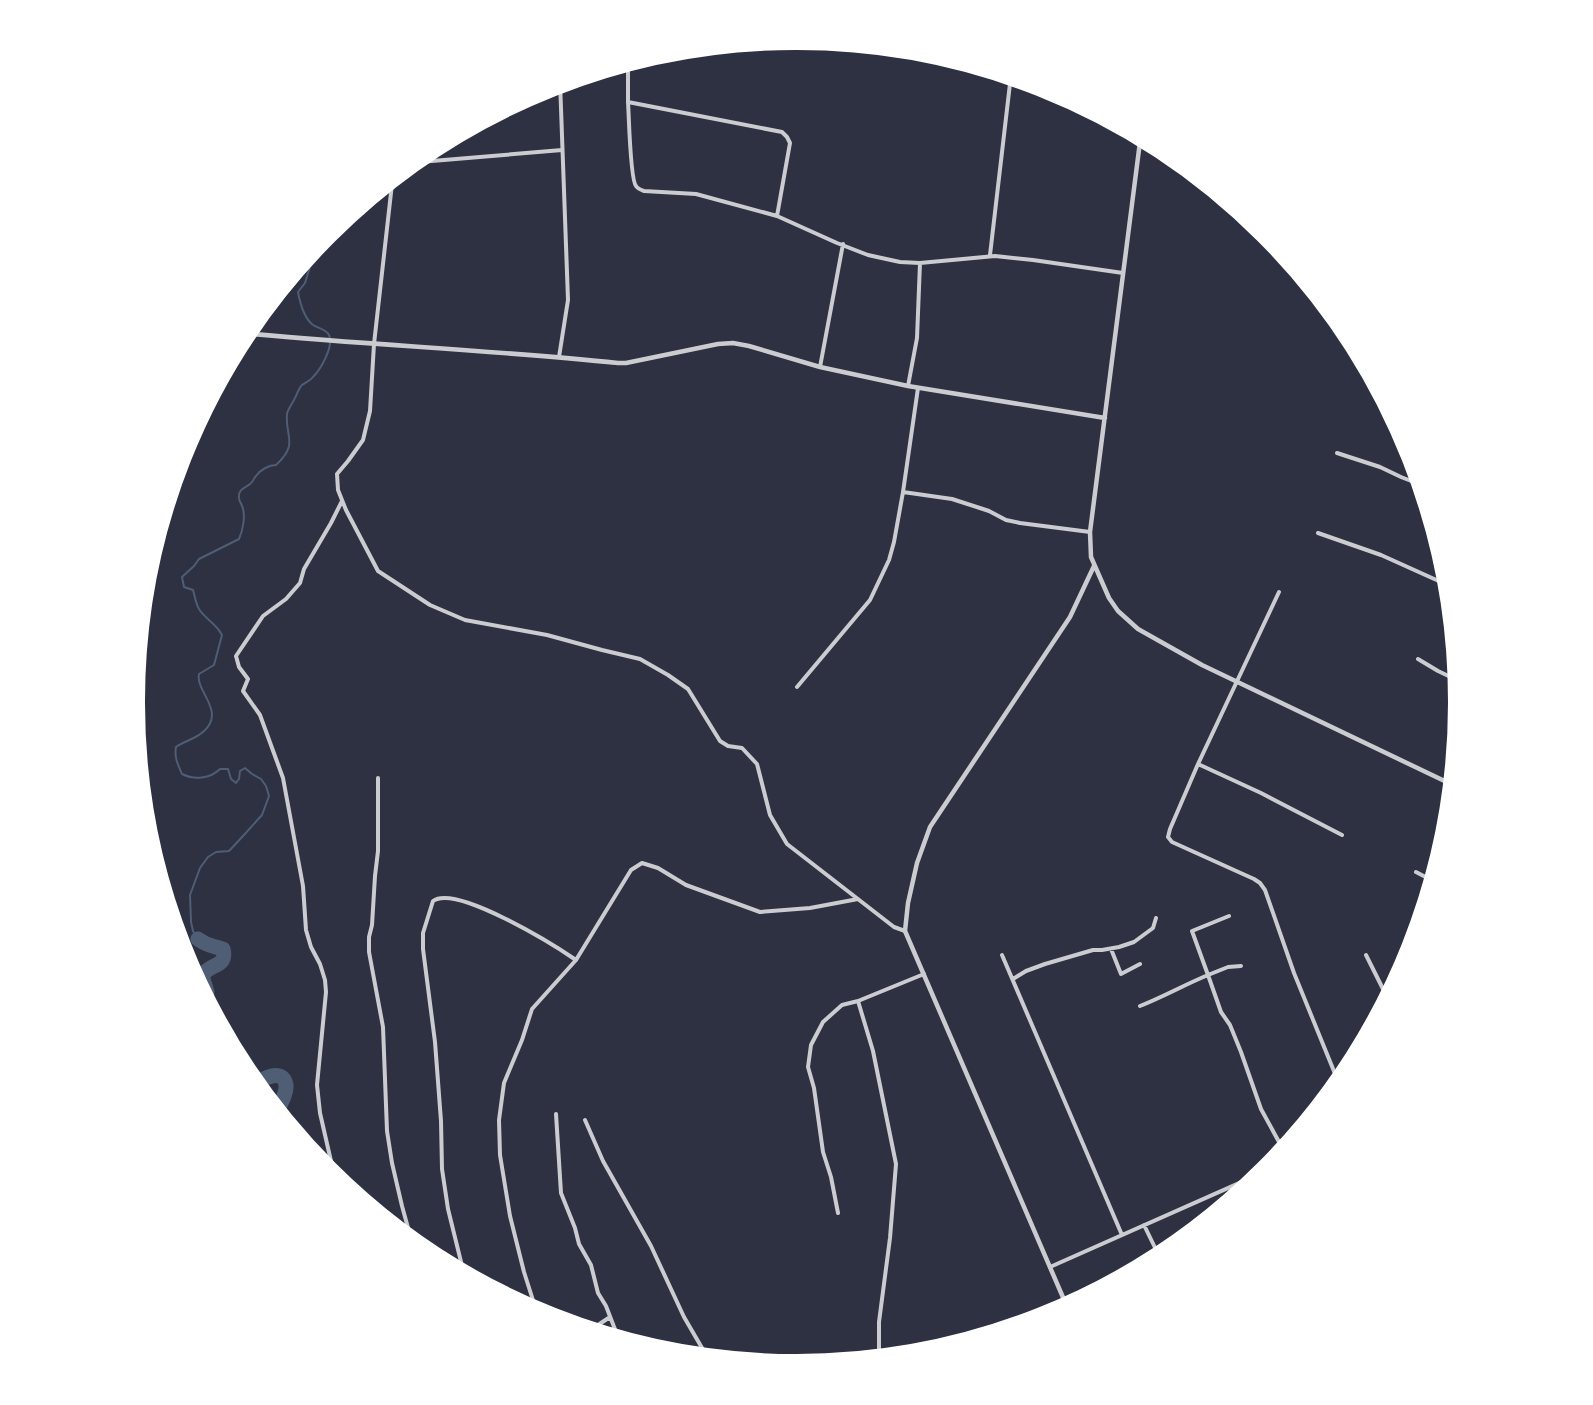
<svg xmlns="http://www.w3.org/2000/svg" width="1593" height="1405" viewBox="0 0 1593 1405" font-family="'PT Sans Narrow',sans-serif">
	<rect width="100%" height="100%" fill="#2d3142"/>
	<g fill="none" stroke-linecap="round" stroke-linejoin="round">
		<path stroke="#4f5d75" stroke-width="2" d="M198,939L193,931L191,922L190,895L200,868L208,857L216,852L229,851L243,836L262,815L269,796L266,786L261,779L252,774L245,768L240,771L239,779L236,783L231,779L228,769H220C210,779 194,780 182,774C178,765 174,757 176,747C184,741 196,739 204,731C226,711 195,691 199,674L214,665L222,635C217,624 205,619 199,609C196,604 195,597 193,590L184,587L182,577L194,566L199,559L239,539C243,530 246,515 242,506C241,502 239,502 239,498C238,489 245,488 250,484C255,480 252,480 256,476C260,470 269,465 276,465C299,444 285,437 287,414C288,408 293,403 295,398C297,394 299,388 302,385C306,382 310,381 313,377C321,369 334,346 329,335C327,330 318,328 313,325C304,318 300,303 298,292L305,283L313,257L312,247"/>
		<path stroke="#4f5d75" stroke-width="15" d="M198,939C209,947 211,945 223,949C228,968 209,963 202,976L207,992L201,995
			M253,1086C261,1079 283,1067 286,1085C287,1094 279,1106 276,1114"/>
		<path stroke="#caccd0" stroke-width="4" d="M721,43L938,52
			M628,60V102L782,132L787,137L790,143L777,216L837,243L868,255L900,262L920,263L995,256L1033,260L1123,273
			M628,102C629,115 630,179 636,186C638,189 641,190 644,191L696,194L777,216
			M408,163L562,150
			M393,175L374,344L370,411L363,440L348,461L337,474L338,490L346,510L378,571L430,605L465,620L547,635L602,650L640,659L668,675L688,689L720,741L728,746L742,748L757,764L770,815L787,844L894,927L905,931
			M990,255L1011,75
			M559,357L568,300L560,81
			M820,367L843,244
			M908,386L917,338L920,263
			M1337,453L1380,467L1401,477L1424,486
			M903,492L952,499L989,511L1006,520L1020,523L1090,532
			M1318,533L1381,555L1452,587
			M1279,592L1198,764L1170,829L1168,837L1172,842L1254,879L1260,883L1265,890L1294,973L1340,1086
			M1418,659L1438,671L1461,682
			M797,687L870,600L889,560L894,542L903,492L918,388
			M1198,764L1261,793L1342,835
			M378,778V851L375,876L372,925L369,937V952L383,1027L387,1131L392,1163L402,1206L413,1246
			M141,817L145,814
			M1416,872L1435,882
			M1111,949L1121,974L1140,964
			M1002,955L1122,1235
			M1366,955L1389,1001
			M1241,966L1228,967L1208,975L1221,1012L1230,1025L1241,1052L1261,1109L1285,1153
			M1013,979L1026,971L1045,964L1093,950H1102L1119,947L1134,942L1153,928L1156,918
			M858,1001L873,1051L896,1164L890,1238L879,1322V1361
			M1140,1006C1163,997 1184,985 1208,975L1192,931L1229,916
			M556,1114L561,1193L575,1228L579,1244L591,1265L598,1293L606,1306L616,1332L623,1343
			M585,1120L603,1161L651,1246L684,1317L709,1360
			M336,1183L320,1113L317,1085L326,992L325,980L320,964L311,947L306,930L303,886L283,778L260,715L243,691L248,679L239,667L236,656L263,616L286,599L300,583L304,569L331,523L342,501
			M838,1213L831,1177L823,1152L814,1088L808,1067L811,1045L823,1022L842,1005L858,1001L924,974
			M1144,1225L1161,1260
			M1050,1267L1273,1168
			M465,1278L448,1209L442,1169L441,1121L435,1042L423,949V933L433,901C456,884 554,945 576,960
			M538,1316L524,1272L510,1216L500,1155L499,1120L504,1083L522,1040L532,1009L576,960L631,870L642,863L658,868L686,885L760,912L810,908L858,899
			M590,1333L595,1327L610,1317"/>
		<path stroke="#caccd0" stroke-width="4.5" d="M1141,134L1090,532L1091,557L1109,598L1118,611L1138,629L1202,665L1455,786
			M242,333C367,345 493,350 618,363H626L718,344L733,343L749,346L820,367L908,386L1105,418
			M1068,1309L905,931L908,903L917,863L930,827L1070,617L1094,566"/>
	</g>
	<path d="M0 0H1593V1405H0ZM796 46H797A655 655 0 0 1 1452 701V703A655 655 0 0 1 797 1358H796A655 655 0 0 1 141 703V701A655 655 0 0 1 796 46Z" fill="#fff" fill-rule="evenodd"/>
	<path fill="none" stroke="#fff" stroke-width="8" d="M796 46H797A655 655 0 0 1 1452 701V703A655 655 0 0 1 797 1358H796A655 655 0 0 1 141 703V701A655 655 0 0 1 796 46Z"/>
</svg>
